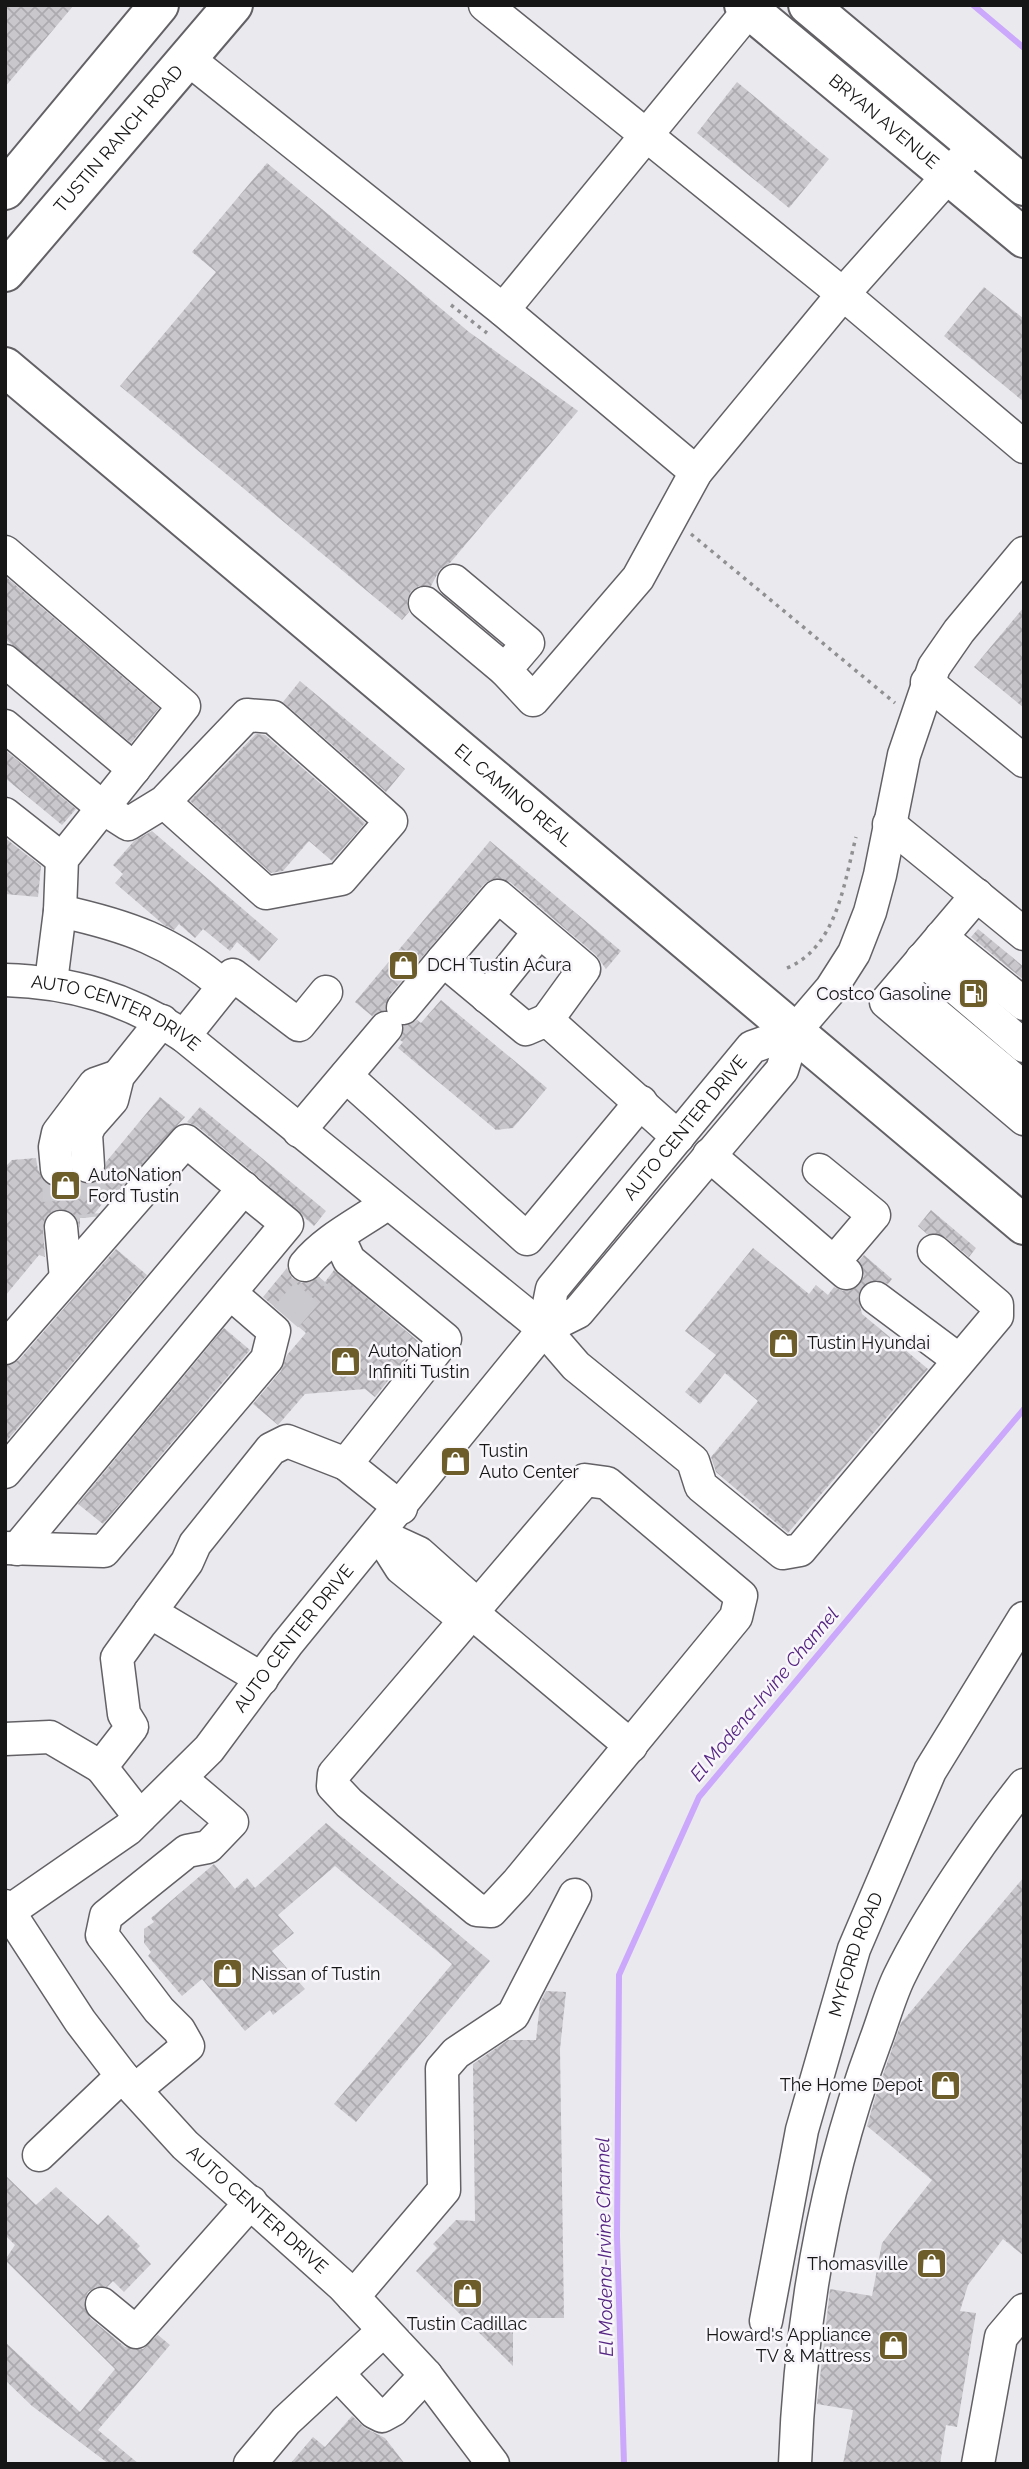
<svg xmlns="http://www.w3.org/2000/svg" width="1029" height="2469" viewBox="0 0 1029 2469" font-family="Raleway,sans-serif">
	<defs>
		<pattern id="building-cross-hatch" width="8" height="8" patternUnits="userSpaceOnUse" patternTransform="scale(1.75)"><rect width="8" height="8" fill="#c9c7cb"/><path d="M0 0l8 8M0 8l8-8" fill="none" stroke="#acaaae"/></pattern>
	</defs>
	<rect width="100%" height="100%" fill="#eae9ed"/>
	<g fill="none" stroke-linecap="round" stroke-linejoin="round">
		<path stroke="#cba8fb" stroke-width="6" d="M973,5L1024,48
			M624,2464L617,2236L619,1975L699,1797L1024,1409"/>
	</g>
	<path fill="url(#building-cross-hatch)" d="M5,5H74L5,87Z
		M737,82L829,159L789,208L697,133Z
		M267,163L469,332L578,411L450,563L440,569L431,586H419L411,591L407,601L409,612L402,620L120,386L216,272L192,252Z
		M984,287L1024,319V402L944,336Z
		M5,576L159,708L131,743L5,639Z
		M1024,607V708L974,667Z
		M300,681L405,769L386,792L283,702Z
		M256,734L265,735L365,823L332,861L309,841L283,871L271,873L190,801Z
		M5,750L76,809L62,825L5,778Z
		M152,831L278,939L259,961L237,942L230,951L203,929L195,938L179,924L174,930L164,925L115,883L123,874L113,865L134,841Z
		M5,838L41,866L38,897L5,894Z
		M490,841L621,951L606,969L596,955L510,882L493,879L484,884L389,996L385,1010L372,1016L355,1002Z
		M978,929L1024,967V980L971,937Z
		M441,1000L547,1088L513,1128L496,1130L398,1048L403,1042L400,1040L404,1026L417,1020L421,1023Z
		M160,1097L185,1117L109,1201L105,1200L92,1217L80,1218V1228L76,1217L69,1211L59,1209L50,1213L43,1228L45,1257L39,1255L5,1296V1167L12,1160L36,1158L38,1170L50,1186L67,1184L73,1177L88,1184L98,1182L105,1174L106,1162Z
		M200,1107L326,1211L314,1226L255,1174L198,1127L187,1122Z
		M931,1210L976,1248L969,1257L945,1237L927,1234L918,1226Z
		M753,1248L809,1294L816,1285L828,1295L834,1287L843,1291L859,1285L864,1276L859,1261L864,1255L892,1279L888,1284L877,1280L862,1287L858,1297L862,1314L928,1369L788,1533L716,1472L711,1457L758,1401L725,1373L700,1404L685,1392L716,1355L685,1331Z
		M116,1249L147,1275L5,1443V1366L19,1360Z
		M287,1268L292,1278L302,1283L319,1277L325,1282L334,1270L419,1342L375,1397L365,1389L305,1394L278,1425L253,1404L281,1371L287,1355L306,1333L263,1297Z
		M224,1328L250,1350L103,1524L78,1504Z
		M326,1823L490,1961L356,2122L334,2104L452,1964L335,1866L278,1915L294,1933L272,1951L305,1989L273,2015L270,2010L245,2031L202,1979L182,1996L148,1956L151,1952L144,1943V1929L154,1922L151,1918L214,1864L235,1889L247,1878L255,1888Z
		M1024,1877V2256L1003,2239L968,2285L960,2311L976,2313L957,2427L946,2425L940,2464H843L853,2410L817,2404L830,2289L872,2296L882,2243L932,2180L867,2126L875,2098L901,2023Z
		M546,1991L566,1992L560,2049L564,2318H513V2366L416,2271L437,2248L433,2244L456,2220L475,2221L473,2064L508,2040H536L540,2003Z
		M5,2175L36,2205L56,2187L98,2225L108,2215L140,2246L137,2249L151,2264L124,2292L113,2281L107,2287H96L88,2292L84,2302L90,2318L125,2347L143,2349L158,2335L170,2345L98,2430L139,2464H109L32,2406L5,2380V2342L80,2412L115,2369L5,2260L15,2245L5,2235Z
		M352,2416L365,2428L385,2438L405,2464H290L313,2437L325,2447Z"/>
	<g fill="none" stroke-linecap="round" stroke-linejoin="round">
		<path stroke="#cac9cd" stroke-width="32" stroke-dasharray="32 16" stroke-linecap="butt" d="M88,1166L92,1217
			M57,1169L61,1227
			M286,1317L320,1278"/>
		<defs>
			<g id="minor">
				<path d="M485,5L843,294L1024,447"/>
				<path d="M187,58L503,310L696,472"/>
				<path d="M503,310L749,10"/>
				<path d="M5,552L184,706L62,859L60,911L51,982"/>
				<path d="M454,581L528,643L505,670L533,700L638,578L696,472L843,294L965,157"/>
				<path d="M425,603L505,670"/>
				<path d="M5,661L134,769"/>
				<path d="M927,682L1024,761"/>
				<path d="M5,726L103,808L128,824L164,802L266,893L341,879L391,821L273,717L247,715L164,802"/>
				<path d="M5,814L62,859"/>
				<path d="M889,824L1024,934"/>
				<path d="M977,895L886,1002L1024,1119"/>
				<path d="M60,911C128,926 171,941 224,986L184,1036"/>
				<path d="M941,937L1024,1004"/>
				<path d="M922,959L1024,1046"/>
				<path d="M443,960L498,896L584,969L547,1020"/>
				<path id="s1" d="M5,980C71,982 128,998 184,1036L544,1329L576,1366L693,1461L701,1486L783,1553L800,1550L997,1316V1305L934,1251"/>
				<path d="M901,985L1024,1088"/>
				<path d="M224,986L233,975L299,1025L326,992"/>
				<path d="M487,997L539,932"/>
				<path d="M403,1008L443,960L526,1029L547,1020L678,1137"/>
				<path d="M346,1076L527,1239L641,1102"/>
				<path d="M299,1131L386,1028"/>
				<path d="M709,1155L846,1273"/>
				<path d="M88,1166L86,1134L90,1125L112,1100L118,1076L162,1021"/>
				<path d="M57,1169L55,1147L58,1133L95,1084L118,1076"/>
				<path d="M819,1170L874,1215L834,1262"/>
				<path d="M61,1227L66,1278"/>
				<path d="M339,1238L349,1260L445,1339L346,1464L401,1508"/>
				<path d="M305,1265C326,1239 360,1223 388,1203"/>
				<path d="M876,1298L959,1360"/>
				<path id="s2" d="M544,1329L552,1289L752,1047L794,1032"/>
				<path d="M5,1348L186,1141L287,1224L17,1549"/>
				<path d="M5,1472L244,1188"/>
				<path d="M585,1480L607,1483L741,1596L736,1617L517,1883L491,1911L477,1910L349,1803L333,1786L334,1774Z"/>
				<path d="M380,1535L401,1568L465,1620"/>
				<path d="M380,1535L419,1553L474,1602"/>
				<path d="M5,1548L104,1551L267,1359L274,1331L230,1293"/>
				<path d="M471,1612L631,1746"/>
				<path d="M262,1679L150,1612L187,1562L195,1544L271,1449L287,1441L346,1464"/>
				<path d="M5,1739L50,1737L101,1767L132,1727L124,1714L117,1658L150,1612"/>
				<path d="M101,1767L140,1817"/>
				<path id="s3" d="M5,1906L80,2021L122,2076L185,2145L343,2286L426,2375L493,2464"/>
				<path id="s4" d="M8,1912L128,1829L209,1749L287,1644L544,1329L578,1312L782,1070L794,1032L831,989L854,953L870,912L880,875L904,755L934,667L959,631L1024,553"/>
				<path d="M135,2090L188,2046L179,2030L159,2010L102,1935L106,1916L187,1851L208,1847L232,1822L180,1778"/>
				<path d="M39,2155L122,2076"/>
				<path d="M353,2297L444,2190L442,2069L456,2053L513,2015L575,1895"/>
				<path d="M102,2304L136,2332L251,2202"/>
				<path id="s5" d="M766,2321L802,2130L854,1949L930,1771L1024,1618"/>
				<path d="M338,2374L374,2412L382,2416L393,2410L426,2375"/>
				<path d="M250,2464L286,2421L384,2330"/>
				<path d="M795,2464C800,2322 825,2176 875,2042C883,2021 889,1998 899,1977C928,1917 982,1838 1024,1785"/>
				<path d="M978,2464L1001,2337L1024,2310"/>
			</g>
			<g id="major">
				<path id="s6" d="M744,5L1024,238"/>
				<path d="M808,5L1024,186"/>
				<path d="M5,190L159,5"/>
				<path id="s7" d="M5,272L233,5"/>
				<path id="s8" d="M5,367L1024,1225"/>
			</g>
		</defs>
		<use href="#minor" stroke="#636165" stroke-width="35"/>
		<use href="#major" stroke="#636165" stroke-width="42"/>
		<path stroke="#909093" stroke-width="3.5" stroke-dasharray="3.5 5" stroke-linecap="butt" d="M451,305L487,333
			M691,534L895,703
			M787,968C837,947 844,883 856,837"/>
		<use href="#minor" stroke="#fff" stroke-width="32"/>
		<use href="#major" stroke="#fff" stroke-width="38"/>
	</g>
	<defs>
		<symbol id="shop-square" viewBox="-11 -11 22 22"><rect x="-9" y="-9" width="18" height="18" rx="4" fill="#6c5d2a" stroke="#f8f6fa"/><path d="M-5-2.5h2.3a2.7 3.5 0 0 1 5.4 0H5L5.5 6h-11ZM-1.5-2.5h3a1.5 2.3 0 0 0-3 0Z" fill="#fff"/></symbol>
		<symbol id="fuel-square" viewBox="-11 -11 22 22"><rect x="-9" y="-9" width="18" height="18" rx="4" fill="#6c5d2a" stroke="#f8f6fa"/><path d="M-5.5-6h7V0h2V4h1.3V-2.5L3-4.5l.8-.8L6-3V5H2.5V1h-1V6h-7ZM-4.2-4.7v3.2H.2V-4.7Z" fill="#fff"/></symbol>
	</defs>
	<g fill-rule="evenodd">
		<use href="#shop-square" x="386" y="948" width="35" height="35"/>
		<use href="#fuel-square" x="956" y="976" width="35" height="35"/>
		<use href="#shop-square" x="48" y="1168" width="35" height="35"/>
		<use href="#shop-square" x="766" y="1326" width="35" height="35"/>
		<use href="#shop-square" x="328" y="1344" width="35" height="35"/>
		<use href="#shop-square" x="438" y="1444" width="35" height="35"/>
		<use href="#shop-square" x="210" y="1956" width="35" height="35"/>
		<use href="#shop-square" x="928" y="2068" width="35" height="35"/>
		<use href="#shop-square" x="914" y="2246" width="35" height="35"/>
		<use href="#shop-square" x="450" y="2276" width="35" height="35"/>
		<use href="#shop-square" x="876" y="2328" width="35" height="35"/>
	</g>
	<g text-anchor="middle" stroke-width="5" stroke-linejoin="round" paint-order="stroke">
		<g font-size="18" fill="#161617" stroke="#f8f6fa">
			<text dy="6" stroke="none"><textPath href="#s6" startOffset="182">BRYAN AVENUE</textPath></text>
			<text dy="6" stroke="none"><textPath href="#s7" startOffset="175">TUSTIN RANCH ROAD</textPath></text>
			<text dy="6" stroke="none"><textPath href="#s8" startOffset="665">EL CAMINO REAL</textPath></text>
			<text dy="6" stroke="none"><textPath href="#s1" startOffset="117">AUTO CENTER DRIVE</textPath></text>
			<text dy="6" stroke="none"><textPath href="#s2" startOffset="250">AUTO CENTER DRIVE</textPath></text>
			<text dy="6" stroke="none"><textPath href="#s4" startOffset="399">AUTO CENTER DRIVE</textPath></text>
			<text dy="6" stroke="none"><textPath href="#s5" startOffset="378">MYFORD ROAD</textPath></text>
			<text dy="6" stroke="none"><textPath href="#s3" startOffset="397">AUTO CENTER DRIVE</textPath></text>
		</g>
		<g font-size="18" fill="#161617" stroke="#f8f6fa" text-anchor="start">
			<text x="427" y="971">DCH Tustin Acura</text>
			<text x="951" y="1000" text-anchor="end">Costco Gasoline</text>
			<text x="88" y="1181">AutoNation<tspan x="88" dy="21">Ford Tustin</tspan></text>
			<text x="807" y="1349">Tustin Hyundai</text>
			<text x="368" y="1357">AutoNation<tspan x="368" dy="21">Infiniti Tustin</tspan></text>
			<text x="479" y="1457">Tustin<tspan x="479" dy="21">Auto Center</tspan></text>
			<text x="251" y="1980">Nissan of Tustin</text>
			<text x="923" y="2091" text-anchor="end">The Home Depot</text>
			<text x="908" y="2270" text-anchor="end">Thomasville</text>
			<text x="467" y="2330" text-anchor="middle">Tustin Cadillac</text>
			<text x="871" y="2341" text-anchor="end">Howard's Appliance<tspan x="871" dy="21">TV &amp; Mattress</tspan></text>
		</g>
		<g font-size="19" font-style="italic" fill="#542482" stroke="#f8f6fa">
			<text transform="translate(764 1694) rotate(-50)" y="7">El Modena-Irvine Channel</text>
			<text transform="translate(604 2247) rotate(-91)" y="7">El Modena-Irvine Channel</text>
		</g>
	</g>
	<rect width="1029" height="2469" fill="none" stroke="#161617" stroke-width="14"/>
</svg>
